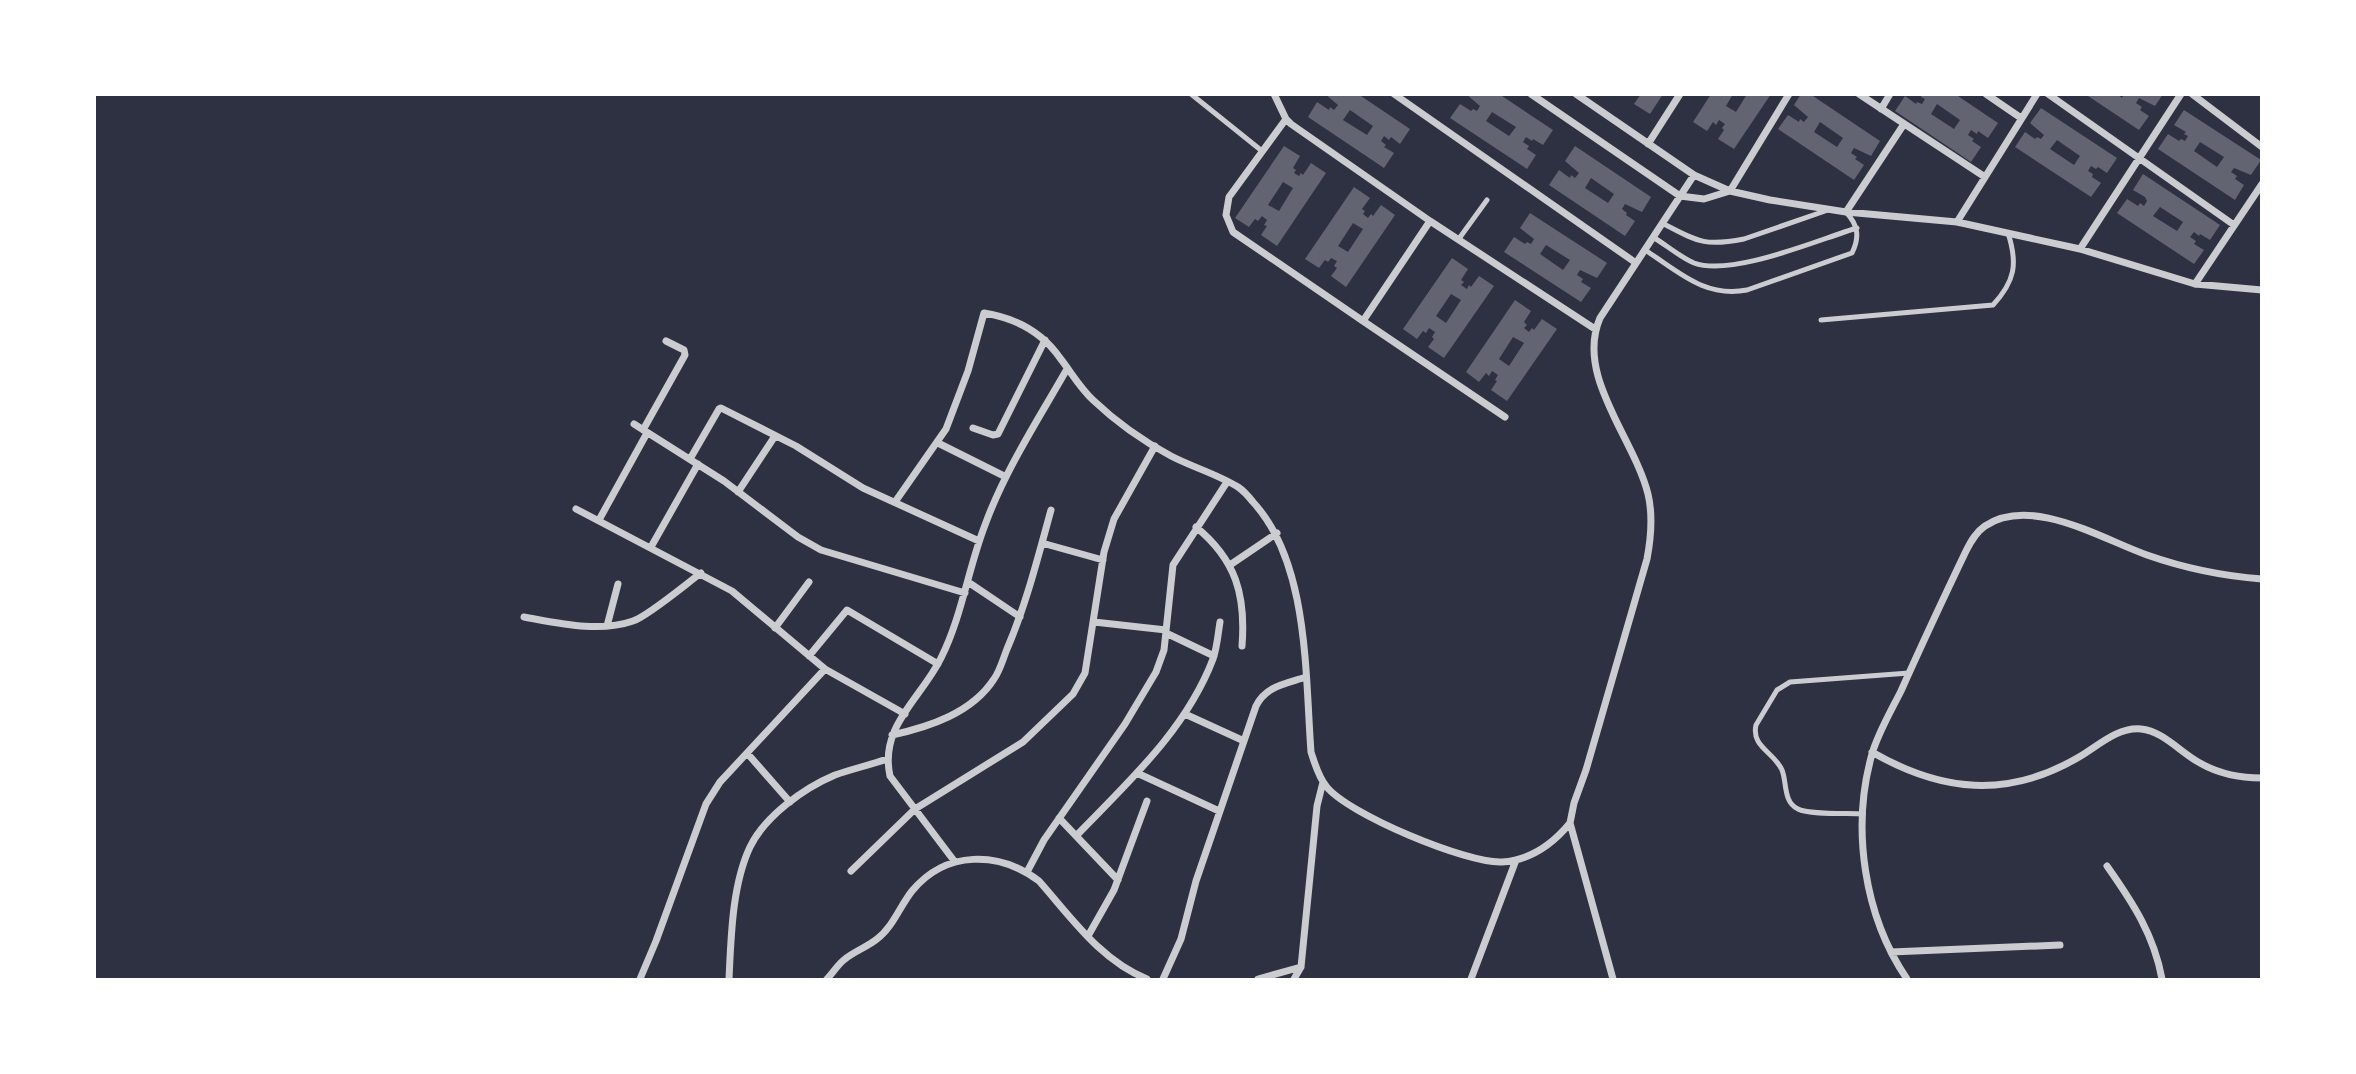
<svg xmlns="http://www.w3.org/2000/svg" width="2356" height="1074" viewBox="0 0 2356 1074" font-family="'Space Grotesk',sans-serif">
	<rect width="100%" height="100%" fill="#2d3142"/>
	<path fill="#626471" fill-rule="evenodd" d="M1325,94H1358L1410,129L1400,144L1391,137L1389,140L1384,136L1381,141L1386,145L1384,147L1394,153L1384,168L1308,117L1317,102L1329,110L1330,107L1334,110L1338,105ZM1350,110L1373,126L1367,135L1343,120Z
		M1466,94H1499L1553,130L1543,145L1533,139L1532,141L1526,137L1523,142L1529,146L1527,149L1536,155L1527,169L1450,118L1460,104L1471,111L1473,109L1477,111L1480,106ZM1492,112L1516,127L1509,136L1486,121Z
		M1641,94H1663L1650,114L1634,104Z
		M1711,94H1733L1726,106L1736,112L1747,94H1771L1734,149L1718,139L1724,130L1722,128L1725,124L1719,120L1716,125L1713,122L1707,131L1693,122Z
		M1801,94H1810L1880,141L1871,156L1854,148L1851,153L1857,157L1855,159L1864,165L1854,180L1778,129L1788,115L1799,122L1800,119L1804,122L1808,117L1794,105ZM1820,122L1843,138L1837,147L1814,132Z
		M1922,94H1955L1998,123L1988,138L1978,131L1977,134L1971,130L1968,135L1974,139L1972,141L1981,147L1971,162L1895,111L1905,96L1916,104L1917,102L1922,104L1925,99L1921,97ZM1937,104L1960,120L1954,129L1931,114Z
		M2085,94H2117L2122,98L2124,94H2163L2155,106L2139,98L2136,103L2142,107L2140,110L2149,116L2139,130Z
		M2041,108L2117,158L2107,173L2098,167L2096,169L2091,166L2088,171L2093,174L2092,177L2101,183L2091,197L2015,147L2025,132L2035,139L2037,137L2041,139L2044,135L2030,123ZM2057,140L2080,156L2074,165L2050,149Z
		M2184,110L2261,160L2251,175L2234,168L2231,172L2237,176L2235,179L2244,185L2235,200L2158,149L2168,134L2179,141L2181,139L2185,141L2188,136L2184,134L2186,132L2174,125ZM2200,142L2224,157L2217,167L2194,151Z
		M1284,146L1300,156L1293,168L1296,170L1294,173L1299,176L1301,173L1303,175L1311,163L1326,173L1277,246L1261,235L1267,226L1264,225L1267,220L1262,216L1258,221L1255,219L1249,227L1235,218ZM1283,182L1293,188L1279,211L1268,205Z
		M1575,146L1651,197L1642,212L1625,204L1622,209L1627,213L1626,215L1635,221L1625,236L1549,185L1559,170L1570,178L1571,175L1575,178L1579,173L1565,161ZM1591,178L1614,194L1608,203L1585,188Z
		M2143,174L2220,225L2210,240L2200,234L2199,236L2194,232L2190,237L2196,241L2194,244L2204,250L2194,264L2117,213L2127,199L2138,206L2140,203L2144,206L2147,201L2145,197L2133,190ZM2160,207L2183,222L2177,231L2153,216Z
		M1354,187L1370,198L1362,209L1365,211L1363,214L1368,218L1371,214L1373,216L1381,205L1395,215L1346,287L1331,276L1337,268L1334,266L1337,261L1331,258L1328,262L1325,260L1319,268L1305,259ZM1353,223L1363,229L1348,252L1338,246Z
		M1530,213L1607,263L1597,278L1580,270L1577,275L1583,279L1581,282L1591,288L1581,302L1504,252L1514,237L1525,244L1527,242L1531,244L1534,239L1520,228ZM1546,245L1570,260L1563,270L1540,254Z
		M1452,258L1468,269L1461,280L1464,282L1461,285L1467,289L1469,285L1471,287L1479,276L1494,286L1444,358L1428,347L1434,339L1432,337L1435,332L1429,328L1426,333L1423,331L1417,339L1403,329ZM1451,294L1461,300L1446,323L1436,316Z
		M1515,300L1531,311L1524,322L1527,325L1524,328L1529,332L1532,328L1534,330L1542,319L1557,329L1507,401L1491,390L1497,381L1495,380L1498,375L1492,371L1489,376L1486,373L1479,382L1466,372ZM1513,337L1524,343L1509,366L1499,359Z"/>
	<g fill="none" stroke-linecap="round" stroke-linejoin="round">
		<path stroke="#caccd0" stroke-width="5" d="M1191,94L1262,151
			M1662,223C1697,241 1703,247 1744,239L1828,210
			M1653,237C1666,245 1680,257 1694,263C1732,277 1817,240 1857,228
			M1458,240L1487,200
			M1645,250C1678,271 1704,298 1747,290L1852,253C1860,237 1858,225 1846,212
			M1821,320L1993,305C2015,281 2018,264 2008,233
			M1863,814C1849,813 1809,815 1798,809C1783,802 1787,782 1782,770C1774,752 1751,747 1756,725L1777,690L1790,682L1909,673"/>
		<path stroke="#caccd0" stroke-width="7" d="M1274,94L1286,119L1291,124L1430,221L1595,329
			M1394,94L1636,263
			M1531,94L1680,196L1704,199L1730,191
			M1576,94L1694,175L1730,191L1770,200L1846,212L1957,222L2037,94
			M1859,94L1985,177
			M1986,94L2021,118
			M2048,94L2234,225
			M2192,94L2262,147
			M1881,109L1890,94
			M1286,119L1229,197L1226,215L1233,232L1363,321L1430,221
			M1648,144L1680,94
			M1730,191L1789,94
			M1846,212L1904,124
			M1957,222L2080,249L2195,284L2262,290
			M2080,249L2181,94
			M2195,284L2262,184
			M1363,321L1505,417
			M634,424L724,481L798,537L821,550L965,593
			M973,428L993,435L998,434L1045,340
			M643,430L685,355L684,350L666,341
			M938,443L1006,477
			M690,459L719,409L721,408L796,446L863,488L979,541
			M738,492L775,436
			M895,502L946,429L968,371L984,313C1015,318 1042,332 1060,358C1071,372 1080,388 1093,400C1115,421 1143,441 1171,456C1192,467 1217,474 1238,487C1244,491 1249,497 1253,502C1309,563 1305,673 1311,752C1315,764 1318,776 1326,786C1347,814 1468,864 1502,862C1531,860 1552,845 1570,823
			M576,509L732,591L825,669L905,714
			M599,520L647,433
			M1196,527C1236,560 1246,595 1242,646
			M1042,543L1103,560
			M651,547L698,464
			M1230,565L1277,533
			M968,582L1020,617
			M524,617C558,623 599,633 633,621C648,616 686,584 701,573
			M1094,622L1166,630
			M607,626L618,584
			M775,628L809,582
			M1166,633L1214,656
			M809,656L847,610L938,664
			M1185,714L1244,741
			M892,735C929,727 972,713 994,679C1000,671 1003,659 1007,649C1026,605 1038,557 1051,510
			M1872,752C1941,792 2008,799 2079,757C2098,746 2117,727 2141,729C2163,731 2181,753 2200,763C2219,774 2240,778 2262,778
			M747,753L790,802
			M1137,773L1219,811
			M1059,818L1118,880
			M1076,836C1128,782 1186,730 1213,659C1217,648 1218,634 1220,622
			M955,862L890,776C879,726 921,699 941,658C962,616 968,569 985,525C1005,470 1038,420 1067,369
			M2107,866C2133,903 2154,935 2162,979
			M851,871L915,809L1023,742L1073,694L1085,673L1104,552L1114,519L1155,446
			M1027,872L1044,840L1125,724L1156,672L1164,650L1173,565L1227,482
			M1088,936L1114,890L1147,801
			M1891,952L2060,945
			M640,979L656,941L706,804L720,782L825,669
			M729,979C731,938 732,885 750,847C765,816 804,788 835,775C852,769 870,765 887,759
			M827,979C833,973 838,964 845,959C855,951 867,947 877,939C893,927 900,906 912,891C946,850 999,851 1039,881C1071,917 1100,960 1147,979
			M1163,979L1181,939L1196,881L1256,706C1266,686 1285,684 1306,677
			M1258,979L1301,967
			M1294,979L1301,967L1317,806L1323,782
			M1471,979L1516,860
			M1613,979L1570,823L1574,803L1586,770L1647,559C1651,538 1653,515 1648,494C1634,438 1575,376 1600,318L1694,175
			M1907,979C1864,916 1851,828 1872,754C1878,733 1891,711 1901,691C1922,644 1944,597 1966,551C1971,541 1976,532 1985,526C2031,495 2102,539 2147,555C2184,568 2222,576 2262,579"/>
	</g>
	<rect width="2356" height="1074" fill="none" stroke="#ffffff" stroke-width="192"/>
</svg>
